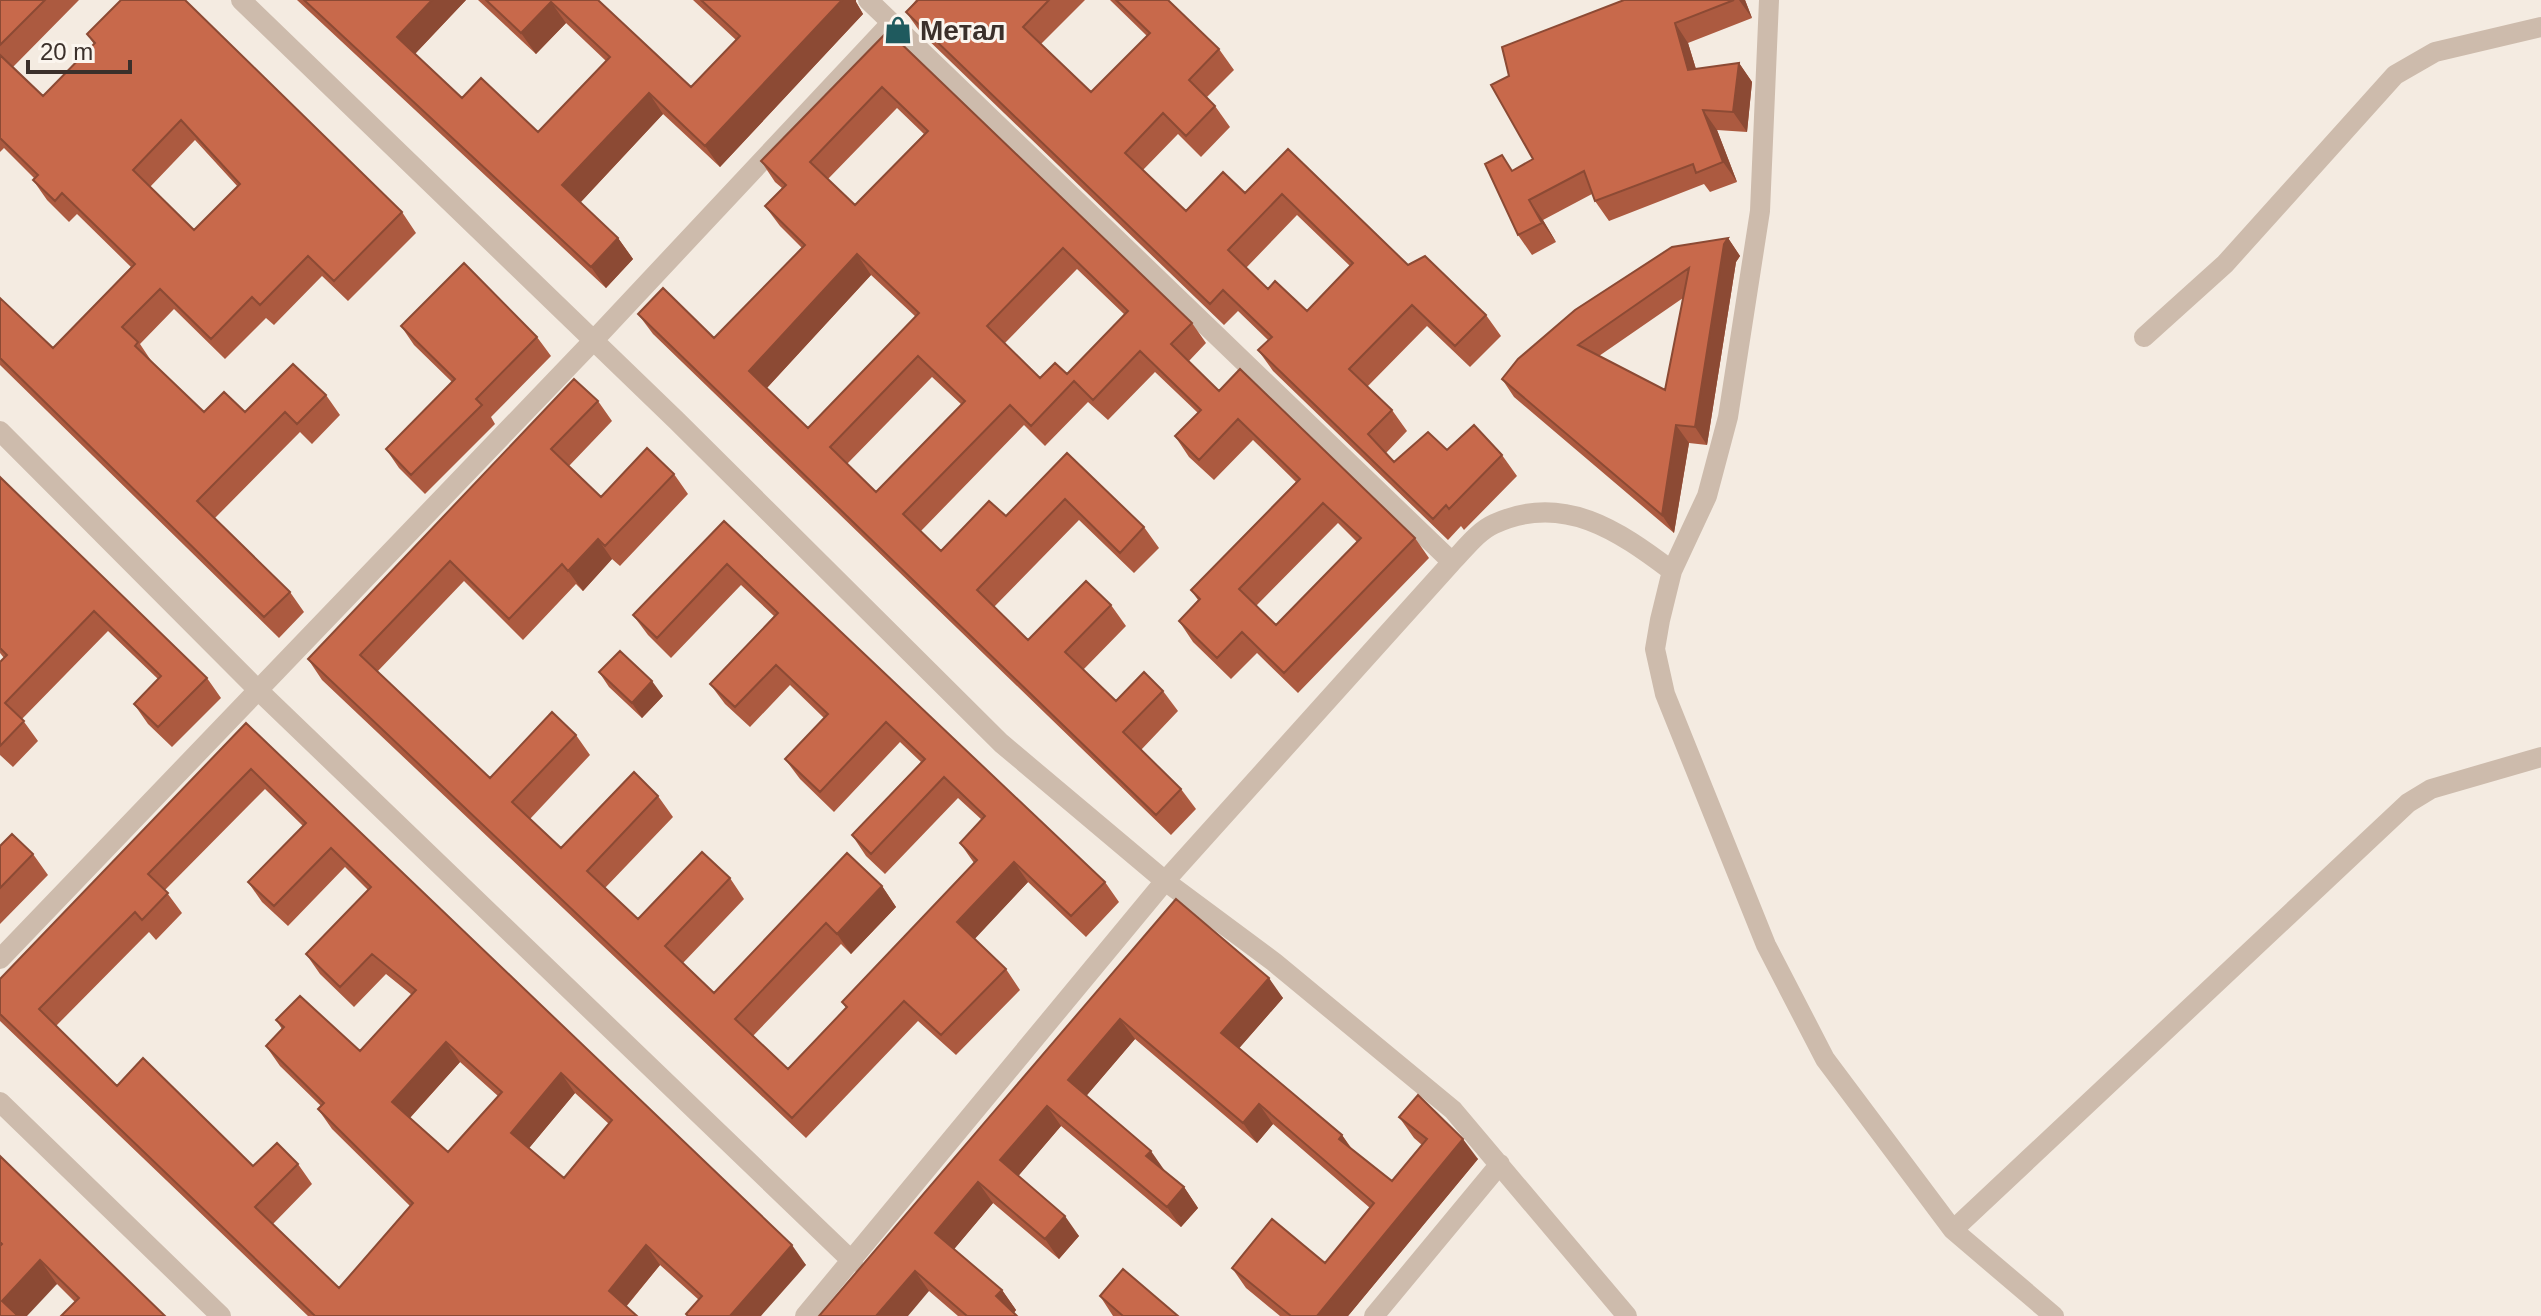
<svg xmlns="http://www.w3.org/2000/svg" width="2541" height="1316" viewBox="0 0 2541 1316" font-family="Arial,sans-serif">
	<rect width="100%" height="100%" fill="#f4ebe1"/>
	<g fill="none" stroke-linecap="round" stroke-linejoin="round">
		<path stroke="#cdbbac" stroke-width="20" d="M241,0L677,421L1001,743L1165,881L1274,962L1453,1110L1627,1316
			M868,0L1452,562
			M1769,0L1760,211L1728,417L1707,496L1672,571L1660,620L1655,649L1665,694L1766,945L1825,1059L1953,1230L2054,1316
			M2144,337L2225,264L2395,75L2435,52L2541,27
			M0,431L258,690L853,1262
			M0,959L594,340L891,23
			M0,1102L221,1316
			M1953,1230L2408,803L2431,789L2541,757
			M805,1316L1165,881L1452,562C1464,550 1478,531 1494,524C1563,492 1619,531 1672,571
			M1374,1316L1500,1164"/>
	</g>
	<path fill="#ac5a40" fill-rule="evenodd" d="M0,0H79L13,67L43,96L94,44L87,34L402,212L416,233L348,301L322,276L274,325L266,318L225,359L174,309L140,344L152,362L204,412H245L326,395L340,415L312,444L300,432L215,518L290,592L304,612L279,638L0,365V298L53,348L131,267L77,214L69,222L47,200L33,180L34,178L4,148L0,152ZM195,140L238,187L194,230L150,187Z
		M297,0H466L415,54L462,98L538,132L606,61L566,23L536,54L478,0H598L691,87L736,40L693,0H856V2L863,14L720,167L663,114L580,203L618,238L633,259L606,288Z
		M916,0H1085L1041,44L1091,92L1147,36L1110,0H1168L1219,49L1234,70L1207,97L1215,106L1230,127L1201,157L1178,134L1143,170L1186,211L1245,193L1288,149L1408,265L1486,315L1501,336L1470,367L1427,326L1367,387L1392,410L1407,431L1386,453L1394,462L1447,450L1502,455L1517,476L1464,530L1461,526L1448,540L1273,371L1258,350L1268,340L1238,311L1224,325L921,33L906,12ZM1297,215L1350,266L1307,311L1268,289L1246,268Z
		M1624,0H1745L1752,18L1688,43L1696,69L1739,63L1752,82L1747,132L1717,130L1737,182L1710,192L1704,184L1609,221L1595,201L1592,194L1543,220L1556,242L1532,255L1518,235L1513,170L1533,159L1509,76Z
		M888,31L1192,323L1206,343L1189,361L1219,391L1415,538L1429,558L1298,693L1257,653L1231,679L1193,642L1179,621L1198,600L1191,590L1296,482L1253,440L1214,480L1189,457L1175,436L1198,413L1155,372L1108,420L1088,402L1045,446L1024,425L921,531L941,551L1006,516L1067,453L1144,527L1159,548L1134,573L1079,520L994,607L1028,640L1111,605L1126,626L1083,670L1116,701L1163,691L1178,711L1141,750L1181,789L1196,809L1171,835L653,334L638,314L714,338L802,248L780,226L765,206L782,188L775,182L761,161ZM897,108L924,134L855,205L828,179ZM1077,269L1125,315L1067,374L1040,378L1005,343ZM871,275L916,317L808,428L767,388ZM932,377L962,405L876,492L847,464ZM1338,523L1357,542L1276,625L1256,606Z
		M1728,238L1740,256L1736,262L1707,445L1689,443L1674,533L1514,397L1502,379ZM1683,298L1665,390L1599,356Z
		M401,326L537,337L551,356L491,417L495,424L425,494L399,468L386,449L452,382L414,345Z
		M598,401L612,421L569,466L601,497L674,474L688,494L620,566L612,559L583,591L576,584L523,640L464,581L377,672L490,778L576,735L590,755L530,819L561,848L658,796L673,817L605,888L638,919L730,878L744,899L683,963L714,993L882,886L896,907L851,954L841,944L753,1036L788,1069L846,1008L842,1002L974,863L960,843L982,820L958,798L885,874L866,856L852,835L921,762L900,742L834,812L800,779L785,759L824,718L790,685L750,727L725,704L710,684L774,616L741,585L671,658L648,635L633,615L724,521L1105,882L1119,902L1086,937L1028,882L974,939L1006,969L1020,990L956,1055L918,1021L806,1138L322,680L308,659Z
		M0,477L207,678L221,698L172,747L148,724L134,704L158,679L108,631L22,719L38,741L13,767L0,755V662L4,658L0,653Z
		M599,672L663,696L642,718L609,687Z
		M246,723L806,1265L699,1300L660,1265L626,1307L637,1316H308L0,1021V979ZM265,789L303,826L248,882L262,902L288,926L345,867L368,890L306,954L320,974L354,1007L386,974L412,995L360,1051L276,1020L282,1029L266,1046L280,1066L321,1106L318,1109L332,1129L410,1206L339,1288L273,1224L312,1184L298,1164L253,1166L117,1086L56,1026L149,932L156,940L182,913L165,890ZM460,1062L498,1096L448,1152L410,1118ZM575,1093L609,1124L564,1178L529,1148Z
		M0,846L33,854L48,875L0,924Z
		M1176,899L1283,998L1239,1048L1342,1135L1352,1149L1392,1181L1422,1145L1414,1138L1399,1117L1478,1159L1348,1316H1280L1246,1288L1232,1268L1325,1263L1370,1208L1273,1124L1257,1143L1135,1039L1086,1096L1165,1171L1184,1187L1198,1208L1181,1227L1061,1126L1018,1176L1079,1236L1059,1259L993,1203L954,1249L1002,1290L1016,1310L1014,1313L1017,1316H958L929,1291L819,1316Z
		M0,1156L165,1316L75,1302L57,1284L0,1316Z
		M1100,1296L1178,1316H1113Z"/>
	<path fill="#8c4a34" d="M432,0H466L411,58L397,37Z
		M842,0H856V2L863,14L720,167L705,146Z
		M1739,0H1745L1752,18Z
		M551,2L566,23L536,54L521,33Z
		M1675,23L1688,43L1702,89L1688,70Z
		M1739,63L1752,82L1747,132L1733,112Z
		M649,93L663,114L577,206L562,185Z
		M1703,110L1717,130L1737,182L1723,162Z
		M1529,200L1543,220L1556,242L1542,223Z
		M618,238L633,259L606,288L591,267Z
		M1728,238L1740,256L1736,262L1707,445L1695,427L1724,244Z
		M857,254L871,275L764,391L749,371Z
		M1676,425L1689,443L1674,533L1662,515Z
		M598,539L612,559L583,591L568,571Z
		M652,681L663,696L642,718L632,703Z
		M1014,862L1028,882L971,943L957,922Z
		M882,886L896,907L851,954L837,934Z
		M1269,978L1283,998L1235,1053L1221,1033Z
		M1120,1019L1135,1039L1082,1101L1068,1080Z
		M446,1042L460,1062L406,1122L392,1102Z
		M561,1073L575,1093L525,1153L511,1133Z
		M1259,1104L1273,1124L1257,1143L1243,1123Z
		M1047,1106L1061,1126L1014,1181L1000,1160Z
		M1342,1135L1356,1156L1339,1139Z
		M1463,1139L1478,1159L1348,1316H1317Z
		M1151,1151L1165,1171L1146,1156Z
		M978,1182L993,1203L950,1254L935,1233Z
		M1184,1187L1198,1208L1181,1227L1167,1207Z
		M1065,1216L1079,1236L1059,1259L1045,1239Z
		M646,1245L660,1265L622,1311L609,1291Z
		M792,1245L806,1265L761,1316H730Z
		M40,1260L57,1284L27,1316H13L2,1301Z
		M915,1271L929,1291L908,1316H876Z
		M1002,1290L1016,1310L1011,1316L996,1296Z"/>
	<path fill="#c8694b" stroke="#8c4a34" stroke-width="2" fill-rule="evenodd" d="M0,0H45L0,45Z
		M121,0H185L402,212L334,281L308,256L260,305L252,297L211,339L160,289L122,327L138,342L135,346L204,412L224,392L245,412L293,364L326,395L297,424L285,412L197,501L290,592L264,617L0,358V298L53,348L135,264L62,193L55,201L33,180L38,175L0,138V55L43,96L95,43L87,34ZM181,120L240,184L194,230L133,170Z
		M304,0H432L397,37L462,98L481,78L538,132L610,57L551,2L521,33L486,0H598L691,87L740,36L701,0H842L705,146L649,93L562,185L618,238L591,267Z
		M918,0H1049L1023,27L1091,92L1150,33L1116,0H1168L1219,49L1189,80L1215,106L1186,136L1163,113L1125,153L1186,211L1223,172L1245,193L1288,149L1408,265L1425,256L1486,315L1455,346L1412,305L1349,369L1392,410L1368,434L1394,462L1428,432L1447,450L1474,425L1502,455L1449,509L1446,505L1433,519L1258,350L1272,337L1223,290L1210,304L906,12ZM1282,194L1353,263L1307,311L1275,281L1268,289L1228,250Z
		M1624,0H1734L1675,23L1688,70L1739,63L1733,112L1703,110L1723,162L1696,173L1693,164L1595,201L1584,171L1529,200L1542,223L1518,235L1485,164L1502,155L1512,171L1533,159L1491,85L1509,76L1502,47Z
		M888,31L1192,323L1171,344L1219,391L1240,369L1415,538L1284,673L1242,632L1217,658L1179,621L1200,599L1191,590L1300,479L1238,419L1199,460L1175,436L1201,410L1140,351L1093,400L1074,381L1031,426L1010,405L903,514L941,551L989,501L1006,516L1067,453L1144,527L1120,553L1065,499L977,590L1028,640L1086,581L1111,605L1065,652L1116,701L1144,672L1163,691L1123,732L1181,789L1156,815L638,314L663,288L714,338L805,245L765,206L786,185L761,161ZM882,87L928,131L855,205L810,162ZM1063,248L1128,311L1067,374L1055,363L1040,378L987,326ZM857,254L919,313L808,428L749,371ZM918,356L965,401L876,492L830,447ZM1323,503L1361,538L1276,625L1239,589Z
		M1728,238L1724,244L1695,427L1676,425L1662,515L1502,379L1518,359L1575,310L1672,247ZM1689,268L1665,390L1578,345Z
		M464,263L537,337L476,399L482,405L411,475L386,449L455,379L401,326Z
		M574,379L598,401L551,449L601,497L647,448L674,474L605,546L598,539L568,571L562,564L509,619L450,561L360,655L490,778L552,712L576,735L512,802L561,848L634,772L658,796L587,871L638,919L702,852L730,878L665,946L714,993L847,853L882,886L837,934L826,923L735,1019L788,1069L847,1007L842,1002L977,860L960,843L985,816L944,777L871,854L852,835L925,759L886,722L820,792L785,759L828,714L776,665L735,707L710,684L778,613L727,564L657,638L633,615L724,521L1105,882L1071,916L1014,862L957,922L1006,969L941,1035L904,1001L792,1118L308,659Z
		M0,477L207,678L158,727L134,704L161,676L94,611L5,703L24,721L0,746V662L7,655L0,648Z
		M620,651L652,681L632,703L599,672Z
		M246,723L792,1245L730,1316H688L686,1314L702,1296L646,1245L609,1291L637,1316H315L0,1014V979ZM251,769L306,823L248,882L274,906L331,848L371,887L306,954L340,987L372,954L416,990L360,1051L300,996L276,1020L284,1027L266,1046L324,1103L318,1109L413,1203L339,1288L255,1207L298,1164L277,1143L253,1166L143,1058L117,1086L39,1009L135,912L142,920L168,893L148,874ZM446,1042L502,1092L448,1152L392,1102ZM561,1073L612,1120L564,1178L511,1133Z
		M12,834L33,854L0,888V846Z
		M1176,899L1269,978L1221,1033L1342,1135L1339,1139L1392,1181L1427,1139L1399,1117L1418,1095L1463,1139L1317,1316H1291L1232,1268L1272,1219L1325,1263L1374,1203L1259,1104L1243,1123L1120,1019L1068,1080L1151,1151L1146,1156L1184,1187L1167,1207L1047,1106L1000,1160L1065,1216L1045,1239L978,1182L935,1233L1002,1290L996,1296L1017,1316H967L915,1271L876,1316H819Z
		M0,1156L165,1316H61L79,1298L40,1260L2,1301L18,1316H0V1246L2,1244L0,1242Z
		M1123,1269L1178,1316H1123L1100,1296Z"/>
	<defs>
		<symbol id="shop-bare" viewBox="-9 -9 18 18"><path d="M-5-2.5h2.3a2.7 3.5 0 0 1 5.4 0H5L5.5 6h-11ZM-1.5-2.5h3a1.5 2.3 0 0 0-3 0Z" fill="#1f5a5e" stroke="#fbf5ee" stroke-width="2.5" paint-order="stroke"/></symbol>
	</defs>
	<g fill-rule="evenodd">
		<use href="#shop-bare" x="878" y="10" width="40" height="40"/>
	</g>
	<g text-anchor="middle" stroke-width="6" stroke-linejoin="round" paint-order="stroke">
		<g font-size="28" font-weight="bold" fill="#3b302b" stroke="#fbf5ee" text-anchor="start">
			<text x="920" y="40">Метал</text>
		</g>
	</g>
	<path d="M28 60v12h102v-12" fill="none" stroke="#3b302b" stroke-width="4"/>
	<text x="40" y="60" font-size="24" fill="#3b302b" stroke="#fbf5ee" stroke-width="6" paint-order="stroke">20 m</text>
</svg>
